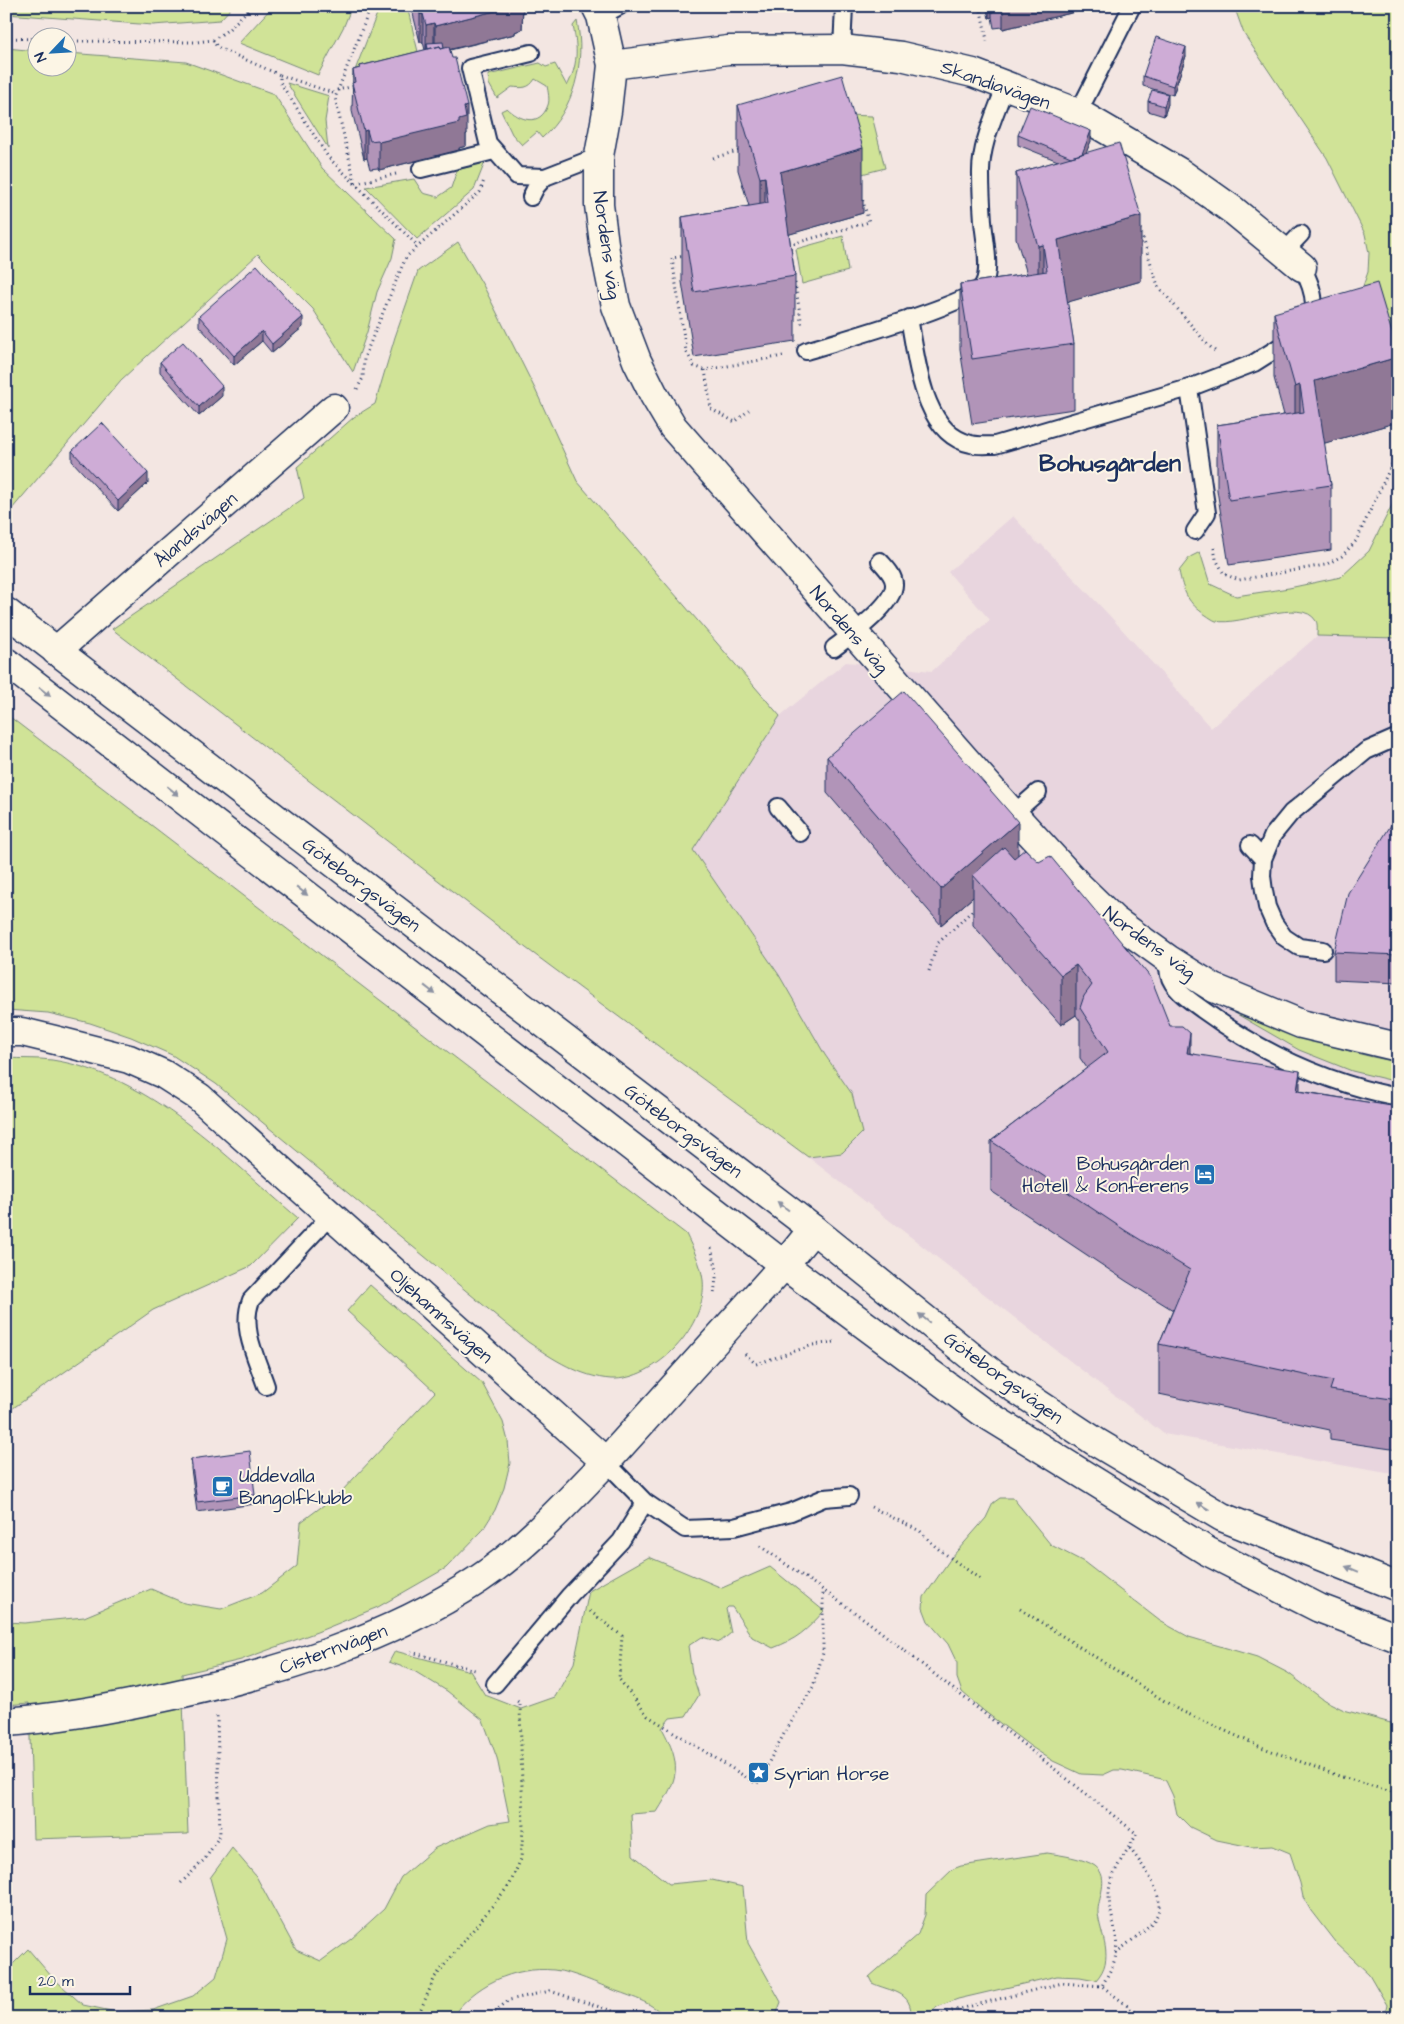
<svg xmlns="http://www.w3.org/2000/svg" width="1404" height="2024" viewBox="0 0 1404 2024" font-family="'Architects Daughter',sans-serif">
	<rect width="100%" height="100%" fill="#f3e6e2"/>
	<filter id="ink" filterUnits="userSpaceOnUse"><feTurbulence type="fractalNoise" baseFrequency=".02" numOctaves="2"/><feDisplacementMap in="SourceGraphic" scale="10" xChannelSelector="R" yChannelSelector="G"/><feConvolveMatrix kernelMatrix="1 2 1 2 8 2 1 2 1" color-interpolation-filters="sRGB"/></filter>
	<g filter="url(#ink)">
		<path fill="#e8d5de" d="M1013,516L1039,545L1041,544L1109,615L1211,728L1317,636L1398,638V1475L1164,1434L808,1157L842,1153L852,1094L825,1055L779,975L693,850L780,716L846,662L932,671L990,620L948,572Z"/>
		<path fill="#d0e397" stroke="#76897a" d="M6,6H233L220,20L153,25L6,14Z
			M273,6H352L344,26L318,75L239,43Z
			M380,6H407L420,60L352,78Z
			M1234,6H1398V336L1378,318L1362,289L1368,272L1369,253L1365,234L1327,158L1244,34Z
			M577,21C586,62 574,110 542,138L537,132L522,145L512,134L501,111L507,108C519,120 540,128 548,105C550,100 548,91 547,86L535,79C529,89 522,88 512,87L497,98L489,84L488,75L540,63L546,67L555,64L567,86C578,66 578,48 573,26Z
			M6,48L37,51L38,68H68V53L186,62L274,94L322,168L396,239L392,258L377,292L367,332L353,372L313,309L258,254L121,380L6,516Z
			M287,83L329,96L325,121L328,148Z
			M847,115L872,116L885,168L862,174Z
			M485,162L474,190L417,239L366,187L414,179L423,193L438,197L451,188L457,170Z
			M843,236L848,271L802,284L796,249Z
			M458,242L484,287L535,389L577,481L780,716L693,850L779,975L825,1055L852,1094L862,1133L842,1153L808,1157L526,948L112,629L304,498L297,467L354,417L375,404L395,337L418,271Z
			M1398,493V638L1317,636C1317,631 1318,624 1316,621C1302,596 1239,627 1216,621C1213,620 1209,617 1206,615C1188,604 1183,591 1179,571L1190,557L1200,552L1210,584L1236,596L1289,588L1341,577L1369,551Z
			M6,714L686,1234C693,1249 701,1264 703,1280C708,1325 656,1381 611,1379C580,1377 553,1359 528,1342L216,1084L172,1055L131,1037L90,1023L48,1013L6,1010Z
			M1197,991C1262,1021 1327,1050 1398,1062V1082L1352,1071L1299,1050Z
			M6,1058C21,1059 37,1058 52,1060C150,1075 226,1157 298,1218L251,1266L153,1310L6,1413Z
			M370,1285L482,1383L503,1422L508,1441L510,1463L504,1488L495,1510L482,1531L446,1568L378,1607L317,1632L241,1660L182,1674L188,1834L33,1839L29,1703L6,1705V1622L24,1623L84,1617L151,1589L184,1603L221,1609L262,1593L297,1566L301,1522L340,1493L435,1392L347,1311Z
			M1000,1498H1013L1051,1545L1084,1562L1160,1621L1189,1637L1257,1657L1288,1673L1324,1700L1344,1710L1398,1725V2018H1384L1387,2005L1369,1974L1335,1942L1311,1911L1303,1897L1300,1883L1290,1853L1273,1846L1251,1847L1217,1840L1190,1827L1177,1814L1173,1796L1166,1781L1162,1779L1122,1770H1114L1103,1775L1081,1774L1053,1761L1030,1746L984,1711L962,1692L957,1678V1663L948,1644L928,1621L923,1608L924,1597L951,1558L986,1518L993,1503Z
			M649,1557L722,1588L770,1567L824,1611C806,1631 797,1639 773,1648L752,1637L732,1607H728L726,1609L731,1633L720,1642L702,1637L688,1646L692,1673L699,1695L686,1716L670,1718L662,1728C682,1766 679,1777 657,1812L631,1814L633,1855L669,1884L712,1880L743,1887L748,1943L781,2002L775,2018H666C655,2004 633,1997 616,1991C598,1984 573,1972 554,1970C513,1966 474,1985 451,2018H363L334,2014L319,2018H6V1971L28,1949L52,1977L83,2005L116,2012L153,2010L193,1996L216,1977L227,1939L210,1878L232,1848L256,1876L296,1950L321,1961L351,1939L384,1909L401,1877L435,1848L490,1824L510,1821L497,1758L483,1720L447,1691L414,1671L389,1662L395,1651L470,1671L485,1695L521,1709L555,1697L574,1663L589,1591Z
			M1047,1853C1060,1855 1084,1858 1095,1866C1111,1878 1097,1899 1098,1913C1100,1936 1116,1958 1096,1980L1080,1977L1057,1976L958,1999L937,2007L924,2018H911C913,1990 890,1992 872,1983L869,1977L918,1934L925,1915L926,1895L953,1869L961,1866Z"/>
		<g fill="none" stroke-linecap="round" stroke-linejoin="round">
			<defs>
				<path id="service" d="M601,16L620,6
					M842,49L844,6
					M531,53L470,68L488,143L517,176L545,177L599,156
					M1078,113L1132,6
					M421,169L494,151
					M531,197L536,187L545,177
					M1284,252L1301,234
					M1302,267C1310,282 1320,305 1309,321
					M909,318C917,358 922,434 971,444C978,446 987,445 995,445L1189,388
					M806,351C835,342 971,304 983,285C992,271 984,237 983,221C982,206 981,191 981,175C980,144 996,113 1006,84
					M1195,531L1207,513L1189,388L1254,363L1292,339
					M834,648C850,636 895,604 894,584C894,575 885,567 880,561
					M778,807L800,833
					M1013,814L1038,792
					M1250,845L1263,859
					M1323,950L1299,947L1284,937L1274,923L1267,907L1264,891L1262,876L1263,859L1273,835L1291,813L1366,751L1398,737
					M1168,959C1168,964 1168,970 1169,975C1173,990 1191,1001 1203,1010C1262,1053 1326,1083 1398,1097
					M266,1386C257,1359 240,1329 251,1300L331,1215
					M606,1462L645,1502L685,1529L734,1527L791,1512L824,1498L849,1496
					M495,1684L570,1595L621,1541L645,1502"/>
				<path id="minor" d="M596,6L601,16L612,65L607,111L599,156V205L605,251L616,306L637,361L654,395L673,427L1013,814L1078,885L1114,920L1168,959L1214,988L1301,1024L1398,1047
					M612,65L728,50L842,49L901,56L973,73L1078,113L1179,172L1234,211L1302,267
					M56,651L334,408
					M6,1032H22L55,1040L129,1059L163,1074L199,1097L606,1462L784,1265L813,1229
					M6,1722C62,1718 119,1707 174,1695C280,1672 387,1640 479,1579C527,1547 566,1503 606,1462"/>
				<path id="secondary" d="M6,612L813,1229L993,1374L1096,1442L1222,1517L1398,1587
					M6,662L784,1265L981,1411L1207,1551L1319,1608L1398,1638"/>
			</defs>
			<use href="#service" stroke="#1b2f5e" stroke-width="20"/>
			<use href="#minor" stroke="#1b2f5e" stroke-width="31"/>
			<use href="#secondary" stroke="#1b2f5e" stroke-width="31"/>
			<path stroke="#1b2f5e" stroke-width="3" stroke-dasharray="1 4" stroke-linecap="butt" d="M980,6L988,45
				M6,38L38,39
				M213,40L217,47L280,75V82L328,157L418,246
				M68,41L196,42L213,40L229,29L252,6
				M280,75L336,94
				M337,90L355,86
				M713,158L741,150
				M355,183L335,98L371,6
				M356,183L396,174
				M1140,229L1158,286L1208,345L1215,351
				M789,245L869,222L862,198
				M686,256L672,258L686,351L694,366L705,370L783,356
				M795,283L802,326
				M705,370L711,409
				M357,389L363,378L364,358L406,257L480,192L484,180
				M711,409L735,422L749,410
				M1214,548L1216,559L1224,574L1239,580L1325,565L1342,556L1356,541L1398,451
				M929,971L937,944L974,909
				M711,1248L717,1270L714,1294
				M745,1354L756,1364L813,1345L834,1342
				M871,1507L920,1531L937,1548L980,1579
				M760,1546L867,1621L1137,1834C1129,1847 1113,1871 1110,1885C1105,1908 1120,1931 1116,1954C1114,1966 1107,1976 1102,1986
				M1020,1609L1177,1709L1261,1747L1339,1776L1398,1794
				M590,1611L622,1636L619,1679L648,1716L757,1784L785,1732L813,1687L823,1653V1591
				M411,1652L475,1670
				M181,1883L205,1859L220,1835L217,1716
				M1116,1953C1128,1943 1144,1932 1154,1920C1171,1899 1141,1864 1129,1847
				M417,2018L435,1977L510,1884L521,1859L523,1828L520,1703L514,1699
				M487,2018L509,2000L550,1991L634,2018
				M939,2018L944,2013L1062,1983L1102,1986L1143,2018"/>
			<use href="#service" stroke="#fcf5e5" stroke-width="16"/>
			<use href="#minor" stroke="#fcf5e5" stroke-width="28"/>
			<use href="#secondary" stroke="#fcf5e5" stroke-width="28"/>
		</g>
		<path fill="#b194b8" stroke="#1b2f5e" d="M411,6H523L522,29L515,32V34L450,50L467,134H466V146L459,148V150L379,170L378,168L370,169L367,158L364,159L352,111L353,70L360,68V66L425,50L423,42H420Z
			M986,6H1087L1084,7V10L1003,29V27L994,28L992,17L989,18Z
			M1186,56L1173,95L1143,86V76Z
			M1148,101L1168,104L1164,116L1148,111Z
			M738,105L863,213L789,234L795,276V341L694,357L682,282V217L749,206L738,170Z
			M1018,135L1091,141L1086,152L1141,281L1067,302L1074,344V409L972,424L960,349V284L1027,274L1016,238V173L1058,161L1018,145Z
			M1274,313L1398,422L1324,443L1331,485V550L1229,565L1217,490V425L1284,415L1274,378Z
			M199,316L303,327L272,353L262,341L234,365L199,326Z
			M160,362L222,396L199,416L160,372Z
			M72,451L148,483L118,511L72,461Z
			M827,757L1018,855L1170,1026L1190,1053L1300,1091L1396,1107L1398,1100V1450L1330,1440V1430L1159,1394V1344L1173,1310L1126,1281L991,1191V1141L1087,1068L1080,1058V1021L1076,1015L1061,1025L973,925V897L941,925L827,793Z
			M1398,814V983L1334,980V952Z
			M191,1459L255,1495V1504L197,1512L191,1469Z"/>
		<path fill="#907896" stroke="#1b2f5e" d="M514,6H523L522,29L515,32V34L435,53V26Z
			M989,6H992V17L989,18Z
			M1003,6H1087L1084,7V10L1003,29Z
			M420,14H423V42H420Z
			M434,23V51L427,43V53H426V25Z
			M1186,47V56L1173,95V86Z
			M1168,94V104L1164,116V106Z
			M467,106V134H466V146L459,148V150L379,170V142L459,120L464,107Z
			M367,130V158L364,159V131Z
			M1091,131V141L1079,170V160Z
			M863,148V213L780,237V172Z
			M765,177V242L760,243V178Z
			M1141,216V281L1058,305V240Z
			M1043,245V310L1038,311V246Z
			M303,317V327L272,353V344Z
			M262,331V341L234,365V356Z
			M1398,357V422L1315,446V381Z
			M1300,385V450L1295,452V387Z
			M222,386V396L199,416V407Z
			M148,473V483L118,511V501Z
			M1018,822V858L973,875V897L941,925V889Z
			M1076,965V1015L1061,1025V975Z
			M1190,1033V1083L1187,1053Z
			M1300,1071V1121L1297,1091Z"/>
		<path fill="#ceacd6" stroke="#1b2f5e" d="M418,6H515L435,26L434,23L426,25L423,14H420Z
			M1156,37L1186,47L1173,86L1143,76Z
			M443,42L444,48L441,49L440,46L428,49L427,43Z
			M440,46L441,49L449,47L452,58H455L467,106L464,107L466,118L459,120V123L379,142L378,140L370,141L367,130L364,131L352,83L355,82L353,70L360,68V66Z
			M842,75L863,148L780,172L795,276L694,292L682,217L768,203L765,177L760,178L738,105Z
			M1152,90L1168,94L1164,106L1148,101Z
			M1030,106L1091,131L1082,154L1071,157L1018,135Z
			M1119,143L1141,216L1058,240L1074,344L972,359L960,284L1047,271L1043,245L1038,246L1016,173Z
			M257,265L303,317L272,344L262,331L234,356L199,316Z
			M1377,283L1398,353V357L1315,381L1331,485L1229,500L1217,425L1304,412L1300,385L1295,387L1274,313Z
			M183,342L222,386L199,407L160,362Z
			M102,423L148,473L118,501L72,451Z
			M904,691L1018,822L941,889L827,757Z
			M1398,814V955L1334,952L1348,893Z
			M1004,847L1014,858L1025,849L1039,862L1050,856L1151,978L1170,1026H1182L1190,1033L1187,1053L1300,1071L1297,1091L1398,1107V1400L1330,1390L1333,1381L1159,1344L1190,1270L1126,1231L991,1141L1108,1052L1080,1008L1084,996L1092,985L1076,965L1061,975L973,875Z
			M1398,1100V1107H1396Z
			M250,1451L255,1495L197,1502L191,1459Z"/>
		<defs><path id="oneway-solid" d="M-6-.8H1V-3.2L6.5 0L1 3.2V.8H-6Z" transform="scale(1.25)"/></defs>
		<g fill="#8c92a2">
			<use href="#oneway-solid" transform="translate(45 692) rotate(38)"/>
			<use href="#oneway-solid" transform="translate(173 791) rotate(38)"/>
			<use href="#oneway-solid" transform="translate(302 891) rotate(38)"/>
			<use href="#oneway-solid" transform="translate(430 990) rotate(38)"/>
			<use href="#oneway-solid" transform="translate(783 1206) rotate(-143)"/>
			<use href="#oneway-solid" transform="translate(924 1318) rotate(-141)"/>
			<use href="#oneway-solid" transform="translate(1203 1506) rotate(-149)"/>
			<use href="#oneway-solid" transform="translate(1352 1569) rotate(-158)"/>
		</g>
	</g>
	<defs>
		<symbol id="hotel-square" viewBox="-11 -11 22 22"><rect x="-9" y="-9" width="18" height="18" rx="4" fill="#1f6fb2" stroke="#fcf5e5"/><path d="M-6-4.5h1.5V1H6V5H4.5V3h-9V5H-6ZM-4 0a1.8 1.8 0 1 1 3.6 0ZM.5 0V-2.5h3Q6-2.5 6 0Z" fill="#fff"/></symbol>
		<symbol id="cafe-square" viewBox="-11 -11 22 22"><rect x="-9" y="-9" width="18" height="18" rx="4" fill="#1f6fb2" stroke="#fcf5e5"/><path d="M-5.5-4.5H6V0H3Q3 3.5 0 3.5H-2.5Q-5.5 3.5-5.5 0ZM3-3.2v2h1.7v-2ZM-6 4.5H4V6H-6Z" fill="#fff"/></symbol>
		<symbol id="sight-square" viewBox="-11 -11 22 22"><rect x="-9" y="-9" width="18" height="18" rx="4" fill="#1f6fb2" stroke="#fcf5e5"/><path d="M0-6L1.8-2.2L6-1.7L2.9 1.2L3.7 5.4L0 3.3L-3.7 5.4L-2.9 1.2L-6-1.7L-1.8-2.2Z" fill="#fff"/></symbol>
	</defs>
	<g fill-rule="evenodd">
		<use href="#hotel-square" x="1192" y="1162" width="25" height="25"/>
		<use href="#cafe-square" x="210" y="1474" width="25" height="25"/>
		<use href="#sight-square" x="746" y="1760" width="25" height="25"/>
	</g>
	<g text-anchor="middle" stroke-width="4" stroke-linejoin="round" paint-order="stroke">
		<g font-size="19" fill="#1b2f5e" stroke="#fcf5e5">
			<text transform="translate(996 84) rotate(19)" y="7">Skandiavägen</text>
			<text transform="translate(608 245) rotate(82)" y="7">Nordens väg</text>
			<text transform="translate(195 529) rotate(-41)" y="7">Ålandsvägen</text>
			<text transform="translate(850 629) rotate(49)" y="7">Nordens väg</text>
			<text transform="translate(362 884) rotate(37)" y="7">Göteborgsvägen</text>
			<text transform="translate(1150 942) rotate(36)" y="7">Nordens väg</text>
			<text transform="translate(684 1130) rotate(37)" y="7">Göteborgsvägen</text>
			<text transform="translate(442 1315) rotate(42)" y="7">Oljehamnsvägen</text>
			<text transform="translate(1004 1377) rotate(36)" y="7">Göteborgsvägen</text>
			<text transform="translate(333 1648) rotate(-20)" y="7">Cisternvägen</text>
		</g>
		<g font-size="19" fill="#1b2f5e" stroke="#fcf5e5" text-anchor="start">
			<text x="1189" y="1170" text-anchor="end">Bohusgården<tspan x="1189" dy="22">Hotell &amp; Konferens</tspan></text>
			<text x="239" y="1482">Uddevalla<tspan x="239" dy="22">Bangolfklubb</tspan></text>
			<text x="774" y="1780">Syrian Horse</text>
		</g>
		<g font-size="24" font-weight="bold" fill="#1b2f5e" stroke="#fcf5e5">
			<text x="1110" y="471">Bohusgården</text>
		</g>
	</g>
	<rect width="1404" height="2024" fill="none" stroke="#fcf5e5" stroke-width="25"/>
	<rect x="12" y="12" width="1379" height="1999" fill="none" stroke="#1b2f5e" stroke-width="2" filter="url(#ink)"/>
	<g transform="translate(52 52) rotate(245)"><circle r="24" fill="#fcf5e5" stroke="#a2a6af"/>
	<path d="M0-4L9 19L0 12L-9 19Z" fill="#1f6fb2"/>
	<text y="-8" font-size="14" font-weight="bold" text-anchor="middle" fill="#1b2f5e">N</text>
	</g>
	<path d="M30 1986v8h100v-8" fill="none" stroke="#1b2f5e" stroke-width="2.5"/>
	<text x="38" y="1986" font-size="15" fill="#1b2f5e" stroke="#fcf5e5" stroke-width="4" paint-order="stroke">20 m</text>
</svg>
